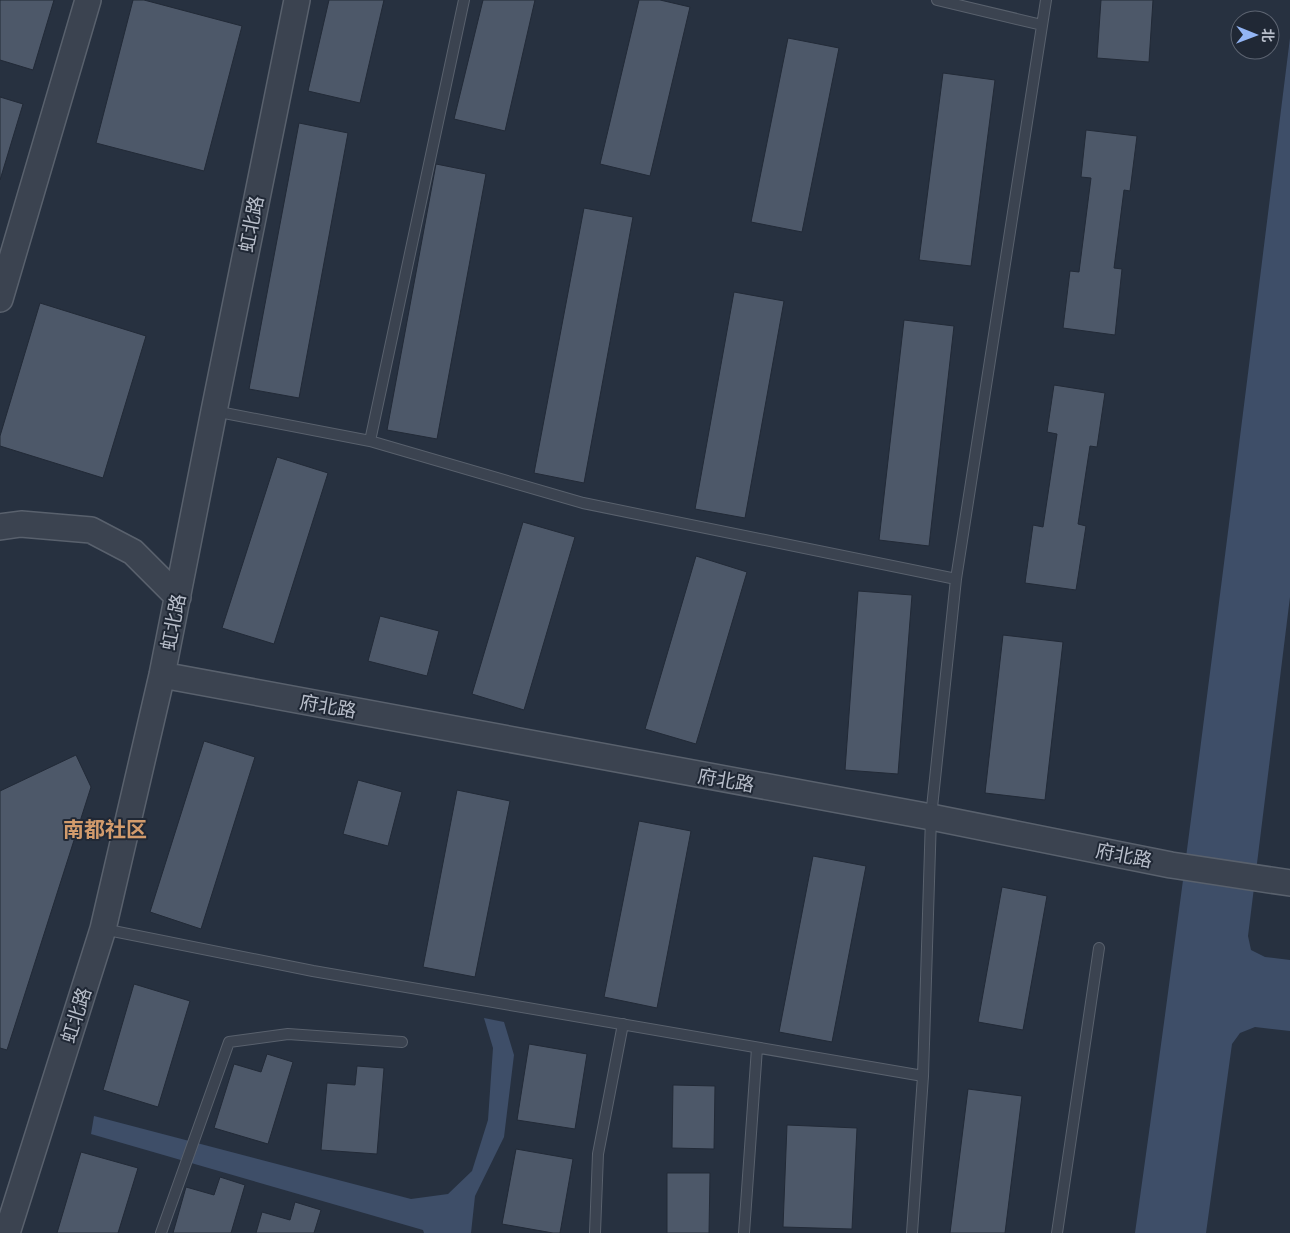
<svg xmlns="http://www.w3.org/2000/svg" width="1290" height="1233" viewBox="0 0 1290 1233" font-family="Karla,'Noto Sans SC',sans-serif">
	<rect width="100%" height="100%" fill="#273140"/>
	<path fill="#3e4e68" d="M1290,38V597L1248,936L1251,950L1265,957L1290,960V1031L1255,1027L1240,1033L1232,1044L1206,1233H1135C1191,835 1240,437 1290,38Z
		M484,1018L504,1022L514,1055L504,1137L475,1196L471,1233H424L423,1230L91,1134L94,1116L411,1199L448,1194L472,1171L488,1120L493,1048Z"/>
	<path fill="#4d5869" stroke="#222a37" d="M0,0H54L33,70L0,60Z
		M133,0H144L242,26L204,171L96,143Z
		M329,0H384L360,103L308,91Z
		M483,0H535L505,131L454,119Z
		M639,0H660L690,7L650,176L600,164Z
		M1101,0H1153L1149,62L1097,58Z
		M788,38L839,48L802,232L751,222Z
		M943,73L995,80L971,266L919,260Z
		M0,97L23,104L0,180Z
		M299,123L348,133L299,398L249,389Z
		M1086,130L1137,136L1130,191L1124,190L1114,268L1122,269L1115,335L1063,328L1070,271L1079,272L1091,178L1081,177Z
		M436,164L486,174L437,439L387,430Z
		M584,208L633,217L584,483L534,473Z
		M734,292L784,301L745,518L695,509Z
		M40,303L146,336L103,478L0,446V436Z
		M904,320L954,326L929,546L879,540Z
		M1054,385L1105,393L1097,447L1090,446L1078,524L1086,526L1076,590L1025,583L1033,525L1043,527L1057,434L1047,432Z
		M277,457L328,473L274,644L222,628Z
		M523,522L575,537L524,710L472,694Z
		M696,556L747,572L696,744L645,729Z
		M858,591L912,595L898,774L845,770Z
		M380,616L439,631L427,676L368,661Z
		M1003,635L1063,642L1045,800L985,793Z
		M204,741L255,757L201,929L150,912Z
		M76,755L91,787L7,1050L0,1048V791Z
		M358,780L402,792L388,846L343,834Z
		M457,790L510,801L475,977L423,967Z
		M639,821L691,831L657,1008L604,997Z
		M813,856L866,866L832,1042L779,1032Z
		M1002,887L1047,896L1023,1030L978,1022Z
		M134,984L190,1001L158,1107L103,1090Z
		M529,1044L587,1054L575,1129L517,1120Z
		M267,1054L293,1062L268,1144L214,1128L234,1064L261,1072Z
		M357,1066L384,1068L377,1154L321,1150L327,1083L355,1085Z
		M673,1085L715,1086L714,1149L672,1148Z
		M968,1089L1022,1096L1005,1233H950Z
		M787,1125L857,1128L852,1229L783,1227Z
		M516,1149L573,1159L560,1233H553L502,1224Z
		M81,1152L138,1168L118,1233H57Z
		M667,1173H710L709,1233H667Z
		M220,1177L245,1185L231,1233H173L186,1187L214,1195Z
		M295,1202L321,1210L314,1233H256L262,1212L290,1220Z"/>
	<g fill="none" stroke-linecap="round" stroke-linejoin="round">
		<defs>
			<path id="service" d="M937,0L1042,25
				M214,411L370,441L583,503L956,579
				M370,441L464,0
				M103,929L313,971L923,1076
				M161,1233L229,1042L288,1034L402,1042
				M595,1233L598,1154L623,1024
				M744,1233L757,1048
				M912,1233L923,1076L931,817L956,579L1046,0
				M1057,1233L1099,948"/>
			<path id="tertiary" d="M0,299L88,0
				M0,527L21,524L91,530L133,552L178,597
				M162,675L931,817L1171,865L1290,883
				M7,1233L103,929L162,675L214,411L297,0"/>
		</defs>
		<use href="#service" stroke="#59616d" stroke-width="12"/>
		<use href="#tertiary" stroke="#59616d" stroke-width="28"/>
		<use href="#service" stroke="#3b4350" stroke-width="10"/>
		<use href="#tertiary" stroke="#3b4350" stroke-width="25"/>
	</g>
	<g text-anchor="middle" stroke-width="4" stroke-linejoin="round" paint-order="stroke">
		<g font-size="19" fill="#b8beca" stroke="#202835">
			<text transform="translate(251 224) rotate(-79)" y="7">虹北路</text>
			<text transform="translate(173 622) rotate(-79)" y="7">虹北路</text>
			<text transform="translate(328 706) rotate(10)" y="7">府北路</text>
			<text transform="translate(726 780) rotate(10)" y="7">府北路</text>
			<text transform="translate(1124 855) rotate(11)" y="7">府北路</text>
			<text transform="translate(76 1015) rotate(-72)" y="7">虹北路</text>
		</g>
		<g font-size="21" font-weight="bold" fill="#d29b6c" stroke="#202835">
			<text x="105" y="837">南都社区</text>
		</g>
	</g>
	<g transform="translate(1255 35) rotate(91)"><circle r="24" fill="#202835" stroke="#5d6471"/>
	<path d="M0-4L9 19L0 12L-9 19Z" fill="#93b5f4"/>
	<text y="-8" font-size="14" font-weight="bold" text-anchor="middle" fill="#b8beca">北</text>
	</g>
</svg>
